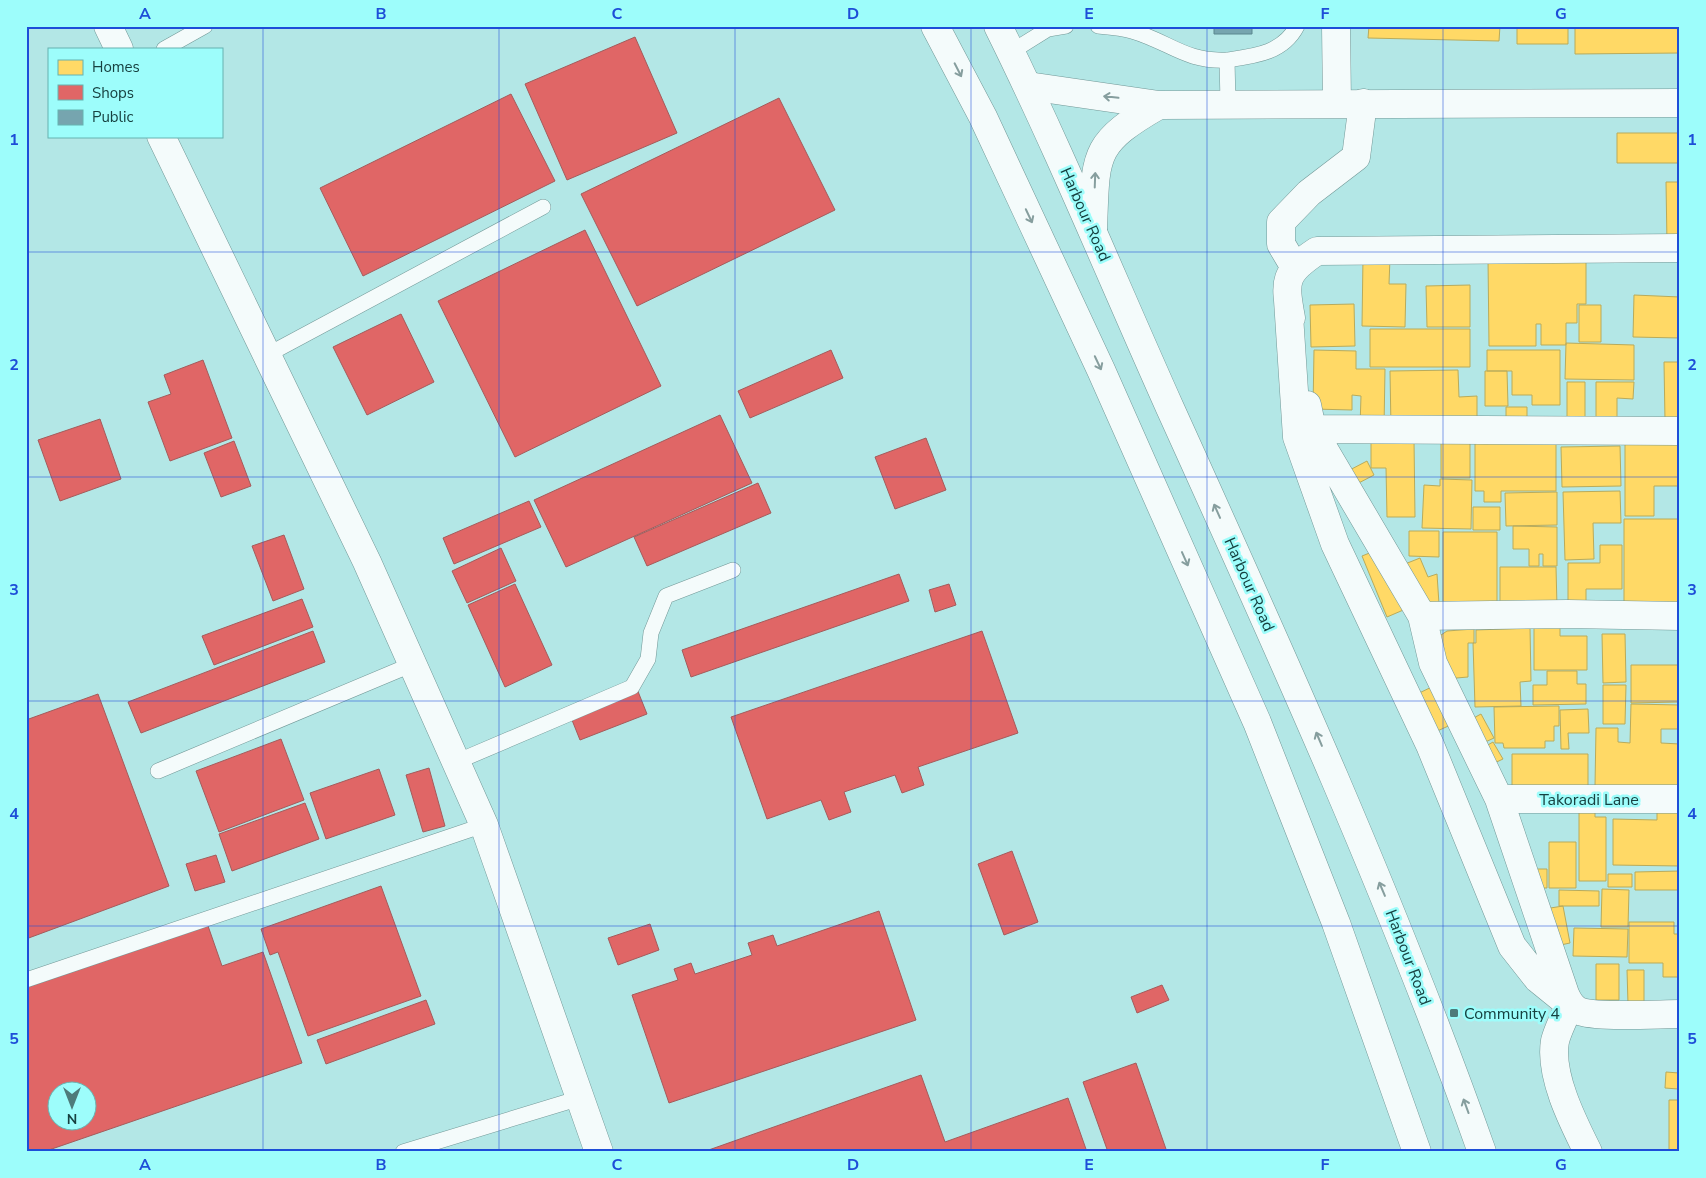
<svg xmlns="http://www.w3.org/2000/svg" width="1706" height="1178" viewBox="0 0 1706 1178" font-family="'Nunito Sans',sans-serif">
	<rect width="100%" height="100%" fill="#b3e7e6"/>
	<path fill="#ffd966" stroke="#b9ab5b" d="M1369,26H1500L1499,41L1368,38Z
		M1517,26H1568V44H1517Z
		M1575,26H1679V53L1575,54Z
		M1617,133H1680V163H1617Z
		M1666,182H1680V244H1667Z
		M1363,257L1390,258L1389,284H1406L1405,327L1362,326Z
		M1586,258V304H1577V323H1566V345H1541V324H1536V346H1489L1488,259Z
		M1470,285V327H1427L1426,286Z
		M1634,295L1680,297V338L1633,337Z
		M1354,304L1355,346L1311,347L1310,305Z
		M1579,305H1601V342H1579Z
		M1370,329H1470V367H1370Z
		M1566,343L1634,345V380L1565,379Z
		M1314,350L1356,351V369H1385L1384,428L1360,427L1361,396L1352,395V410L1313,409Z
		M1487,350H1560V405H1532V395H1512V371H1487Z
		M1664,362H1680V421H1665Z
		M1458,370L1459,397L1477,396V425L1391,429L1390,371Z
		M1485,371H1507L1508,406H1485Z
		M1567,382H1585V427H1567Z
		M1596,382H1634L1633,399L1617,398V425H1596Z
		M1506,407H1527V429H1506Z
		M1441,439H1470V478H1441Z
		M1414,440L1415,517H1387L1386,468H1371V441Z
		M1475,440H1556V491H1501V502H1484V491H1475Z
		M1680,442V486H1654V516H1625V443Z
		M1620,446L1621,486L1562,487L1561,447Z
		M1367,461L1374,475L1351,487L1344,473Z
		M1440,479L1472,480L1471,529L1422,528L1424,485L1440,486Z
		M1620,491L1621,523H1593L1594,559L1565,560L1563,492Z
		M1557,492V525L1506,526L1505,493Z
		M1473,507H1500V530H1473Z
		M1624,519H1680V605H1624Z
		M1513,526L1557,527V566H1543V554H1539V566H1529V549H1513Z
		M1409,531H1439V557L1409,556Z
		M1443,532H1497V605H1443Z
		M1600,545H1622V589H1586V605H1568V563H1600Z
		M1382,548L1408,608L1387,617L1362,556Z
		M1420,558L1428,577L1437,574L1439,604L1431,608L1405,564Z
		M1500,567H1556L1557,607H1500Z
		M1534,627H1560V636H1587V670H1534Z
		M1530,628L1531,681L1520,682L1521,706L1475,707L1473,643H1476V630Z
		M1474,629V643H1468V677L1445,679L1438,637L1447,631Z
		M1602,634H1625L1626,682L1603,683Z
		M1631,665H1678L1679,702L1631,703Z
		M1547,671H1577V684H1586V704L1533,705V685H1547Z
		M1438,684L1457,722L1433,733L1415,695Z
		M1603,685H1626L1625,724H1603Z
		M1631,704L1680,705V729H1661V743L1680,744L1679,788L1595,786L1596,728H1618V742L1630,743Z
		M1559,706V726H1554V741H1545V748H1504L1503,743H1495L1494,707Z
		M1588,709L1589,733H1568L1569,749H1561L1560,710Z
		M1481,714L1494,738L1481,744L1468,721Z
		M1493,742L1503,759L1488,766L1479,750Z
		M1512,754H1588V790H1512Z
		M1579,807H1595V817H1606V881H1579Z
		M1657,812H1680V866L1613,865V819L1657,820Z
		M1549,842H1576V888H1549Z
		M1530,869H1547V888H1530Z
		M1680,871V890H1635V872Z
		M1608,874H1632V887H1608Z
		M1602,889L1629,890L1628,927H1601Z
		M1559,890L1599,891V906H1559Z
		M1563,906L1570,943L1551,947L1544,909Z
		M1629,922H1674V934H1680V977H1663V963H1629Z
		M1574,928L1628,929L1627,957L1573,956Z
		M1596,964H1619V1000H1596Z
		M1627,970H1644V1004H1628Z
		M1666,1072L1679,1073L1678,1089L1665,1088Z
		M1669,1100H1680V1152H1669Z"/>
	<path fill="#e06666" stroke="#a45b5b" fill-rule="evenodd" d="M635,37L677,133L567,180L525,84Z
		M511,94L555,181L363,276L320,188Z
		M779,98L835,210L637,306L581,194Z
		M585,230L661,386L515,457L438,301Z
		M401,314L434,382L367,415L333,347Z
		M831,350L843,378L750,418L738,391Z
		M203,360L232,438L170,461L148,402L171,394L164,375Z
		M720,415L752,483L566,567L534,500Z
		M100,419L121,479L60,501L38,440Z
		M926,438L946,490L895,509L875,457Z
		M234,441L251,486L221,497L204,453Z
		M758,483L771,513L647,566L634,537Z
		M529,501L541,527L454,564L443,538Z
		M284,535L304,589L273,601L252,546Z
		M501,548L516,581L467,603L452,571Z
		M899,574L909,601L691,677L682,650Z
		M515,584L552,665L505,687L468,605Z
		M949,584L956,605L935,612L929,590Z
		M302,599L313,627L214,665L202,636Z
		M313,631L325,662L141,733L128,702Z
		M982,631L1018,733L918,767L924,785L902,793L895,775L844,792L851,812L829,820L821,800L767,819L731,717Z
		M637,689L647,714L580,740L570,715Z
		M98,694L169,886L26,939V720Z
		M281,739L304,800L219,832L196,771Z
		M429,768L445,826L423,832L406,775Z
		M379,769L395,815L326,839L310,793Z
		M305,803L319,839L232,871L219,834Z
		M1012,851L1038,922L1004,935L978,864Z
		M216,855L225,882L195,891L186,864Z
		M381,886L421,996L308,1036L278,952L270,955L261,929Z
		M879,911L916,1020L669,1103L632,995L678,980L674,969L691,963L695,974L752,955L748,943L773,935L777,946Z
		M207,923L222,966L263,952L302,1063L43,1152H26V985ZM58,1090H88V1120H58Z
		M650,924L659,950L618,965L608,938Z
		M1162,985L1169,1000L1137,1013L1131,997Z
		M426,1000L435,1024L326,1064L317,1040Z
		M1136,1063L1167,1152H1108L1083,1082Z
		M921,1075L945,1142L1068,1098L1087,1152H703Z"/>
	<path fill="#76a5af" stroke="#5a878e" d="M1214,26H1252V34H1214Z"/>
	<g fill="none" stroke-linecap="round" stroke-linejoin="round">
		<defs>
			<path id="service" d="M1098,26C1109,27 1122,28 1132,31C1170,42 1185,62 1227,60L1228,103
				M164,49L205,26
				M1011,52L1048,29L1066,26
				M1227,60C1255,56 1283,53 1297,26
				M267,355L543,207
				M456,762L632,687L648,659L651,633L666,596L733,570
				M158,771L413,664
				M26,980L484,825
				M403,1152L580,1098"/>
			<path id="minor" d="M108,26L119,49
				M1336,26L1337,103
				M161,136L367,562L484,825L599,1152
				M1294,266L1281,244V222L1309,193L1356,157L1363,103
				M1288,300L1297,437L1335,544L1430,745L1512,946L1538,979L1570,1005C1565,1016 1558,1029 1555,1041C1549,1075 1573,1122 1588,1152
				M1291,318C1284,280 1284,273 1317,251L1680,248
				M1307,405L1312,429L1422,616
				M1312,429L1680,431
				M1680,616L1568,614L1422,616L1433,663L1499,799L1565,994C1568,1001 1572,1008 1579,1011C1596,1018 1659,1014 1680,1014
				M1499,799H1680"/>
			<path id="tertiary" d="M1028,86L1159,105L1680,103
				M1093,229C1096,155 1091,144 1159,105"/>
			<path id="trunk" d="M935,26L983,117L1101,370L1257,722L1336,923L1417,1152
				M998,26C1060,151 1113,281 1170,408C1281,653 1392,898 1482,1152"/>
		</defs>
		<use href="#service" stroke="#729897" stroke-width="16"/>
		<use href="#minor" stroke="#729897" stroke-width="29"/>
		<use href="#tertiary" stroke="#729897" stroke-width="29"/>
		<use href="#trunk" stroke="#729897" stroke-width="29"/>
		<use href="#service" stroke="#f4fbfb" stroke-width="15"/>
		<use href="#minor" stroke="#f4fbfb" stroke-width="28"/>
		<use href="#tertiary" stroke="#f4fbfb" stroke-width="28"/>
		<use href="#trunk" stroke="#f4fbfb" stroke-width="28"/>
	</g>
	<defs><path id="oneway-shaft" d="M-6 0H5M1.5-3L5.5 0L1.5 3" fill="none" stroke-width="1.6" stroke-linecap="round" stroke-linejoin="round" transform="scale(1.25)"/></defs>
	<g stroke="#869e9e">
		<use href="#oneway-shaft" transform="translate(958 70) rotate(63)"/>
		<use href="#oneway-shaft" transform="translate(1111 97) rotate(-174)"/>
		<use href="#oneway-shaft" transform="translate(1095 180) rotate(-88)"/>
		<use href="#oneway-shaft" transform="translate(1029 216) rotate(65)"/>
		<use href="#oneway-shaft" transform="translate(1098 363) rotate(65)"/>
		<use href="#oneway-shaft" transform="translate(1217 511) rotate(-114)"/>
		<use href="#oneway-shaft" transform="translate(1185 559) rotate(66)"/>
		<use href="#oneway-shaft" transform="translate(1319 739) rotate(-113)"/>
		<use href="#oneway-shaft" transform="translate(1382 889) rotate(-113)"/>
		<use href="#oneway-shaft" transform="translate(1466 1106) rotate(-110)"/>
	</g>
	<path fill="none" stroke="#1d4ed8" stroke-width="1" stroke-opacity="0.55" d="M263,26V1152M499,26V1152M735,26V1152M971,26V1152M1207,26V1152M1443,26V1152M26,252H1680M26,477H1680M26,701H1680M26,926H1680"/>
	<rect fill="#4e7b7a" stroke="#9dfdfb" stroke-width="2" x="1449" y="1008" width="10" height="10" rx="2.5"/>
	<g text-anchor="middle" stroke-width="5" stroke-linejoin="round" paint-order="stroke">
		<g font-size="16" fill="#174140" stroke="#9dfdfb">
			<text transform="translate(1086 214) rotate(66)" y="6">Harbour Road</text>
			<text transform="translate(1250 584) rotate(66)" y="6">Harbour Road</text>
			<text x="1589" y="805">Takoradi Lane</text>
			<text transform="translate(1409 957) rotate(69)" y="6">Harbour Road</text>
		</g>
		<g font-size="16" fill="#174140" stroke="#9dfdfb" text-anchor="start">
			<text x="1464" y="1019">Community 4</text>
		</g>
	</g>
	<rect width="1706" height="1178" fill="none" stroke="#9dfdfb" stroke-width="55"/>
	<rect x="48" y="48" width="175" height="90" fill="#9dfdfb" stroke="#67b2b0"/>
	<rect x="58" y="60" width="25" height="15" fill="#ffd966" stroke="#67b2b0"/>
	<text x="92" y="72" font-size="15" fill="#174140">Homes</text>
	<rect x="58" y="85" width="25" height="15" fill="#e06666" stroke="#67b2b0"/>
	<text x="92" y="98" font-size="15" fill="#174140">Shops</text>
	<rect x="58" y="110" width="25" height="15" fill="#76a5af" stroke="#67b2b0"/>
	<text x="92" y="122" font-size="15" fill="#174140">Public</text>
	<g transform="translate(72 1106) rotate(180)"><circle r="24" fill="#9dfdfb" stroke="#67b2b0"/>
	<path d="M0-4L9 19L0 12L-9 19Z" fill="#4e7b7a"/>
	<text y="-8" font-size="14" font-weight="bold" text-anchor="middle" fill="#174140">N</text>
	</g>
	<rect x="28" y="28" width="1650" height="1122" fill="none" stroke="#1d4ed8" stroke-width="2"/>
	<g font-size="16" text-anchor="middle" font-weight="bold" fill="#1d4ed8">
		<text x="145" y="19">A</text>
		<text x="381" y="19">B</text>
		<text x="617" y="19">C</text>
		<text x="853" y="19">D</text>
		<text x="1089" y="19">E</text>
		<text x="1325" y="19">F</text>
		<text x="1561" y="19">G</text>
		<text x="14" y="145">1</text>
		<text x="1692" y="145">1</text>
		<text x="14" y="370">2</text>
		<text x="1692" y="370">2</text>
		<text x="14" y="595">3</text>
		<text x="1692" y="595">3</text>
		<text x="14" y="819">4</text>
		<text x="1692" y="819">4</text>
		<text x="14" y="1044">5</text>
		<text x="1692" y="1044">5</text>
		<text x="145" y="1170">A</text>
		<text x="381" y="1170">B</text>
		<text x="617" y="1170">C</text>
		<text x="853" y="1170">D</text>
		<text x="1089" y="1170">E</text>
		<text x="1325" y="1170">F</text>
		<text x="1561" y="1170">G</text>
	</g>
</svg>
